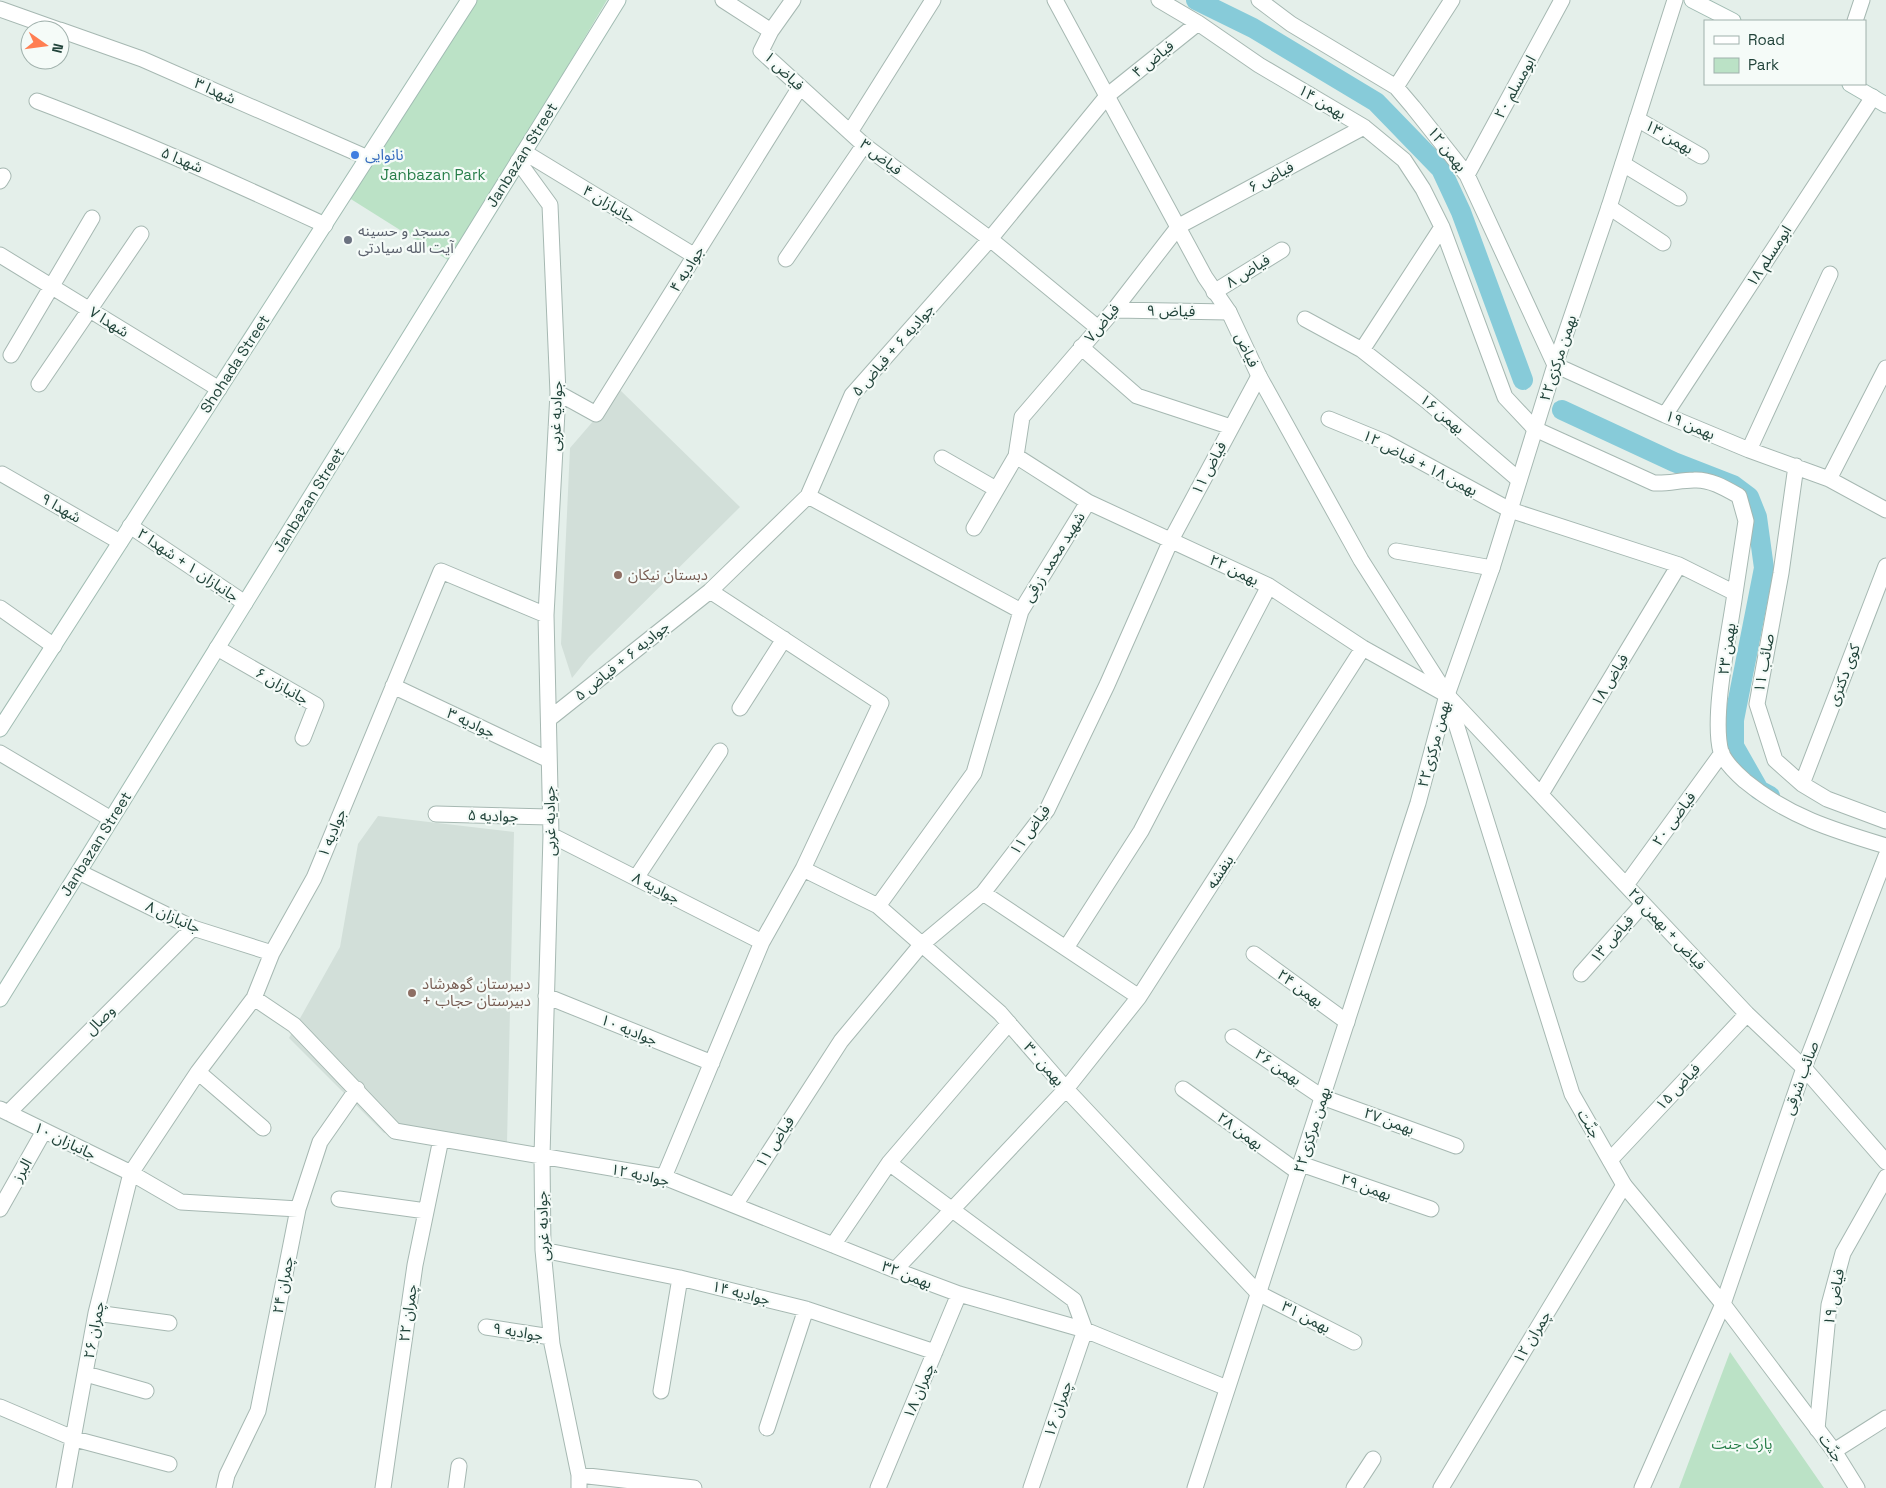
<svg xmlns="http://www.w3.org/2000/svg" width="1886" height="1488" viewBox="0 0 1886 1488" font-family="'Space Grotesk','Noto Sans Arabic',sans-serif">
	<rect width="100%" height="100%" fill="#e4efea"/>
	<path fill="#d2dfd9" d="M620,390L740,507L589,657L572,678L561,644L570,448Z
		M378,816L514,832L507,1143L384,1133L289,1038L340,947L358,844Z"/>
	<path fill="#bbe2c6" d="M476,0H607L451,262L346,196Z
		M1730,1352L1824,1488H1679Z"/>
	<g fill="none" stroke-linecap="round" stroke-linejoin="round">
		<path stroke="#87cbd9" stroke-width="20" d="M1196,0L1253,28L1376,102L1441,169L1461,212L1523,380
			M1562,410L1674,462L1733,485L1749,497L1757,517L1764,568L1734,720V746L1759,790L1770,796"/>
		<defs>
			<path id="minor" d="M723,0L771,31
				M793,0L771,31L761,51L864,145L990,239L1098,328
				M1159,0L1198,23L1259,65L1364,127L1404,160L1423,189L1442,227L1505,397L1535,429L1654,483C1668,484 1680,480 1694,480C1710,479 1725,488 1739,496L1746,521L1735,593
				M1259,0L1291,24L1396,87L1413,107L1467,175L1555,365L1665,415L1749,450L1829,479L1886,510
				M0,9L59,30
				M1855,21L1862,0
				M60,30L142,59L368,158
				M1396,87L1452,0
				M37,101C135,138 230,181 325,225
				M1637,119L1701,156
				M850,132L933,0
				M524,152L695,256
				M518,161L550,205L558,393L546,615L551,835L542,1156L543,1250L552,1344L579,1475V1488
				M1623,164L1679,198
				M1467,175L1562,0
				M0,181L3,176
				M1609,207L1663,243
				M0,255L219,389
				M786,259L864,145
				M1214,292L1282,250
				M1114,310L1229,312
				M1305,319L1362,350L1427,401L1519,480
				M1081,347L1137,396L1231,427
				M1362,350L1442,227
				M11,355L92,218
				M39,384L141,234
				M558,393L596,414L800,87
				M1665,415L1873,97
				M1329,419L1385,442L1510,510L1679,565L1735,593C1730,631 1711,716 1721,752C1725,762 1737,774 1745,781C1789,817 1833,830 1886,846
				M1749,450L1830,274
				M1016,456L1088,502L1269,586L1363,648L1447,695L1747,1014L1804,1068L1886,1162
				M942,458L996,489
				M1796,466L1781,573L1757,704L1775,760L1802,784L1827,799L1886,821
				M2,474L120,542
				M1829,479L1886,368
				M808,496L1021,611
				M130,526L245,603
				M974,528L1016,456L1022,417L1114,310L1179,226L1364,127
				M1396,551L1492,568
				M0,608L54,646
				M217,648L316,705L303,738
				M393,686L549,760
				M740,708L784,639
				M549,719L710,591L808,496L852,395L990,239L1108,95L1198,23
				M0,753L111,819
				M1802,784L1886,566
				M1541,794L1679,565
				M436,814L550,817
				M551,835L762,942
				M803,869L878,906L1000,1013L1066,1089L1258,1293L1354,1342
				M79,872L193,928L272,953
				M636,878L720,751
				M1626,885L1722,753
				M983,893L1139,997
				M878,906L974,773L1021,611L1088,502
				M1066,948L1141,831L1269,586
				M1254,954L1347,1022
				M1581,974L1643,904
				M546,996L712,1063
				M254,998L294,1025L395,1131L664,1177L895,1270L959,1294L1085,1330L1227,1388
				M1233,1037L1322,1097L1456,1146
				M198,1072L263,1128
				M1183,1089L1298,1172
				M0,1109L131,1173L181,1202L298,1209
				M8,1113L193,928
				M1610,1160L1747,1014
				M889,1163L1074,1300L1085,1330L1031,1488
				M1301,1164L1431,1209
				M664,1177L762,942L803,869L881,703L710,591
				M339,1199L426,1211
				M735,1205L841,1041L921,945L983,893L1047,810L1107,685L1171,540L1259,376
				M0,1209L44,1131
				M833,1245L889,1163L1009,1023
				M543,1250L680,1278L806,1309L935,1352
				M895,1270L1066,1089L1139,997L1363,648
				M96,1313L169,1323
				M486,1327L551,1337
				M86,1374L146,1391
				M661,1391L680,1278
				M0,1407L75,1439L169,1464
				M767,1428L806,1309
				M1817,1429L1829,1305L1843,1253L1886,1177
				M1834,1451L1886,1418
				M579,1475L694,1488
				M64,1488L96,1313L131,1173L198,1072L254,998L272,953L314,878L441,571L546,615
				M224,1488L227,1475L258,1411L298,1209L320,1142L357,1089
				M383,1488L415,1265L441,1139
				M456,1488L459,1466
				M878,1488L959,1294
				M1354,1488L1373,1459
				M1441,1488L1624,1185
				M1642,1488L1723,1304"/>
			<path id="tertiary" d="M1055,0L1205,277L1229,312L1259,376L1361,560L1447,695L1572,1094L1624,1185L1723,1304L1834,1451L1857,1488
				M1723,1304L1804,1068L1886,856
				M1195,1488L1418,803L1447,695L1492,568L1555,365L1609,207L1675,0"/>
			<path id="secondary" d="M1692,0L1733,21
				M1850,84L1886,105
				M0,729L469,0
				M0,999L618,0"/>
		</defs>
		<use href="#minor" stroke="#a6b8b2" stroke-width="17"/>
		<use href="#tertiary" stroke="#a6b8b2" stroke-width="17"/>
		<use href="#secondary" stroke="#a1bcb3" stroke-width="17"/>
		<use href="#minor" stroke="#fff" stroke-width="15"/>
		<use href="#tertiary" stroke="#fff" stroke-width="15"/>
		<use href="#secondary" stroke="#fff" stroke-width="15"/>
	</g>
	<circle fill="#3f7fe0" stroke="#f5fbf8" stroke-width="2" cx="355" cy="155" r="5"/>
	<circle fill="#6b7280" stroke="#f5fbf8" stroke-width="2" cx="348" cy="240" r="5"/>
	<g fill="#8d6e63" stroke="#f5fbf8" stroke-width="2">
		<circle cx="618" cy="575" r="5"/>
		<circle cx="412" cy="993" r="5"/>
	</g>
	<g text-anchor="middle" stroke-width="4.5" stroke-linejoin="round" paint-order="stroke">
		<g font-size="15" fill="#21433a" stroke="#f5fbf8">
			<text transform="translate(1153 59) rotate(-39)" y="5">فیاض ۴</text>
			<text transform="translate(784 71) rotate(44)" y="5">فیاض ۱</text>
			<text transform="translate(1515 87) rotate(-61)" y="5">ابومسلم ۲۰</text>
			<text transform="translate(215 91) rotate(24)" y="5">شهدا ۳</text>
			<text transform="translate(1322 102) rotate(31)" y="5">بهمن ۱۴</text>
			<text transform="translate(1669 137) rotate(30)" y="5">بهمن ۱۳</text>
			<text transform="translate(1447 149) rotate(52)" y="5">بهمن ۱۲</text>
			<text transform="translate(522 155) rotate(-58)" y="5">Janbazan Street</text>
			<text transform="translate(881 157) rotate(38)" y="5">فیاض ۳</text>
			<text transform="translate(182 160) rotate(23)" y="5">شهدا ۵</text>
			<text transform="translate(1271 177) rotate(-28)" y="5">فیاض ۶</text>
			<text transform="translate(609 204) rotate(31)" y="5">جانبازان ۴</text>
			<text transform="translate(1769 256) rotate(-57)" y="5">ابومسلم ۱۸</text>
			<text transform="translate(687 269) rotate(-58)" y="5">جوادیه ۴</text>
			<text transform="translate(1248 271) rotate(-32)" y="5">فیاض ۸</text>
			<text transform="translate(1171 311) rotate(1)" y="5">فیاض ۹</text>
			<text transform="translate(109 322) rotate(32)" y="5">شهدا ۷</text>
			<text transform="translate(1102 323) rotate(-50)" y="5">فیاض۷</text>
			<text transform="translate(893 350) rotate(-49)" y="5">جوادیه ۶ + فیاض ۵</text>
			<text transform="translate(1247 350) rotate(65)" y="5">فیاض</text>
			<text transform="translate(1558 358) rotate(-72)" y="5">۲۲بهمن مرکزی</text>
			<text transform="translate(235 364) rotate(-57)" y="5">Shohada Street</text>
			<text transform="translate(1442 414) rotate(40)" y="5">بهمن ۱۶</text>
			<text transform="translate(556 416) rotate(-88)" y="5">جوادیه غربی</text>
			<text transform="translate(1690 425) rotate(23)" y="5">بهمن ۱۹</text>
			<text transform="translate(1420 463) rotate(27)" y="5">بهمن ۱۸ + فیاض ۱۲</text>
			<text transform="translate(1209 468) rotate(-62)" y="5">فیاض ۱۱</text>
			<text transform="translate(309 500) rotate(-58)" y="5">Janbazan Street</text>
			<text transform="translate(61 508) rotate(30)" y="5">شهدا ۹</text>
			<text transform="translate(1054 557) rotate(-58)" y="5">شهید محمد زرقی</text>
			<text transform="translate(188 565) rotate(34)" y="5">جانبازان ۱ + شهدا ۲</text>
			<text transform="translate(1234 570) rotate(25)" y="5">بهمن ۲۲</text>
			<text transform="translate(1727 649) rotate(-82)" y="5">بهمن ۲۳</text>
			<text transform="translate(622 661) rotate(-39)" y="5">جوادیه ۶ + فیاض ۵</text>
			<text transform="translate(1764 663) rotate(-80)" y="5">صائب ۱۱</text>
			<text transform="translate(1844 675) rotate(-69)" y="5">کوی دکتری</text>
			<text transform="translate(1610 680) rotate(-59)" y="5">فیاض ۱۸</text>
			<text transform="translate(282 686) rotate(30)" y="5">جانبازان ۶</text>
			<text transform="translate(471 723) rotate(25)" y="5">جوادیه ۳</text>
			<text transform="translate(1434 744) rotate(-75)" y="5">۲۲بهمن مرکزی</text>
			<text transform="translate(493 816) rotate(2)" y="5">جوادیه ۵</text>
			<text transform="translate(1674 819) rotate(-54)" y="5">فیاضی ۲۰</text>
			<text transform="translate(550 821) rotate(-91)" y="5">جوادیه غربی</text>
			<text transform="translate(1030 830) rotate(-54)" y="5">فیاض ۱۱</text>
			<text transform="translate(332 833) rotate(-67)" y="5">جوادیه ۱</text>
			<text transform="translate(96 844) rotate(-58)" y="5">Janbazan Street</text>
			<text transform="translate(1220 872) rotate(-57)" y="5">بنفشه</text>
			<text transform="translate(656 888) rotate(27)" y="5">جوادیه ۸</text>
			<text transform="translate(173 917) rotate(24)" y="5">جانبازان ۸</text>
			<text transform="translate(1667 929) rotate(47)" y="5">فیاض + بهمن ۲۵</text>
			<text transform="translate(1612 939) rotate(-49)" y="5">فیاض ۱۳</text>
			<text transform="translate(1300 988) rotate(36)" y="5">بهمن ۲۴</text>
			<text transform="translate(100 1020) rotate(-45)" y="5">وصال</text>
			<text transform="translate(629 1030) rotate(22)" y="5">جوادیه ۱۰</text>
			<text transform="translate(1044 1064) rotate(49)" y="5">بهمن ۳۰</text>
			<text transform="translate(1278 1067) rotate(34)" y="5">بهمن ۲۶</text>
			<text transform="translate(1801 1078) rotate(-70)" y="5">صائب شرقی</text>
			<text transform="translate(1678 1087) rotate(-47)" y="5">فیاض ۱۵</text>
			<text transform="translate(1389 1121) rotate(20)" y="5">بهمن ۲۷</text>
			<text transform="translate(1589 1124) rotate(60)" y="5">جنّت</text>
			<text transform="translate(1312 1130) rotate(-72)" y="5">۲۲بهمن مرکزی</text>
			<text transform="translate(1240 1131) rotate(36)" y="5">بهمن ۲۸</text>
			<text transform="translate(65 1141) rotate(26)" y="5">جانبازان ۱۰</text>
			<text transform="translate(775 1142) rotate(-57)" y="5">فیاض ۱۱</text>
			<text transform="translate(22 1170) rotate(-60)" y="5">البرز</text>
			<text transform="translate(640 1175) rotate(12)" y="5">جوادیه ۱۲</text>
			<text transform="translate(1366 1187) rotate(19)" y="5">بهمن ۲۹</text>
			<text transform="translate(543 1226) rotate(-92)" y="5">جوادیه غربی</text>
			<text transform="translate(907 1275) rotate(21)" y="5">بهمن ۳۲</text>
			<text transform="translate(283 1285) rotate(-79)" y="5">چمران ۲۴</text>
			<text transform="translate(741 1293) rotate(14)" y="5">جوادیه ۱۴</text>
			<text transform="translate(1834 1297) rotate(-79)" y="5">فیاض ۱۹</text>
			<text transform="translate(408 1313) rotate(-82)" y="5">چمران ۲۲</text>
			<text transform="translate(1306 1317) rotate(27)" y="5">بهمن ۳۱</text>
			<text transform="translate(94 1330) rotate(-79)" y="5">چمران ۲۶</text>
			<text transform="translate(518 1332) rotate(9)" y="5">جوادیه ۹</text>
			<text transform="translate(1532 1337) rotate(-59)" y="5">چمران ۱۲</text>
			<text transform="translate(919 1391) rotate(-67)" y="5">چمران ۱۸</text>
			<text transform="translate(1058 1409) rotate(-71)" y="5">چمران ۱۶</text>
			<text transform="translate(1831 1448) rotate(55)" y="5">جنّت</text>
		</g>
		<g font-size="15" fill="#366cbe" stroke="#f5fbf8" text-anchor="start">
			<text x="365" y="160">نانوایی</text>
		</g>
		<g font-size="15" fill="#277e49" stroke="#f5fbf8">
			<text x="433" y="180">Janbazan Park</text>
			<text x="1742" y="1449">پارک جنت</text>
		</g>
		<g font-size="15" fill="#5b616d" stroke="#f5fbf8" text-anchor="start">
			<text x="358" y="236">مسجد و حسینه<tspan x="358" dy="17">آیت الله سیادتی</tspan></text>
		</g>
		<g font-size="15" fill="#785e54" stroke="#f5fbf8" text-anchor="start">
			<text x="628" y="580">دبستان نیکان</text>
			<text x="422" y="989">دبیرستان گوهرشاد<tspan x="422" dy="17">+ دبیرستان حجاب</tspan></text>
		</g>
	</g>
	<rect x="1704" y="20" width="162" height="65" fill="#f5fbf8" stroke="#a0b1ac"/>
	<rect x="1714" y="36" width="25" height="8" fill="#ffffff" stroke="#a0b1ac"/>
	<text x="1748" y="45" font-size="15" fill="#21433a">Road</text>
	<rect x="1714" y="58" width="25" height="15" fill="#bbe2c6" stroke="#a0b1ac"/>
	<text x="1748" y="70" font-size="15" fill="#21433a">Park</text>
	<g transform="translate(45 45) rotate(104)"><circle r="24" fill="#f5fbf8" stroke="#a0b1ac"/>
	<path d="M0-4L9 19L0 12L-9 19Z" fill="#ff7e52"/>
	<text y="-8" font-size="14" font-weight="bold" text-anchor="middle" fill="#21433a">N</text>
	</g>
</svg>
